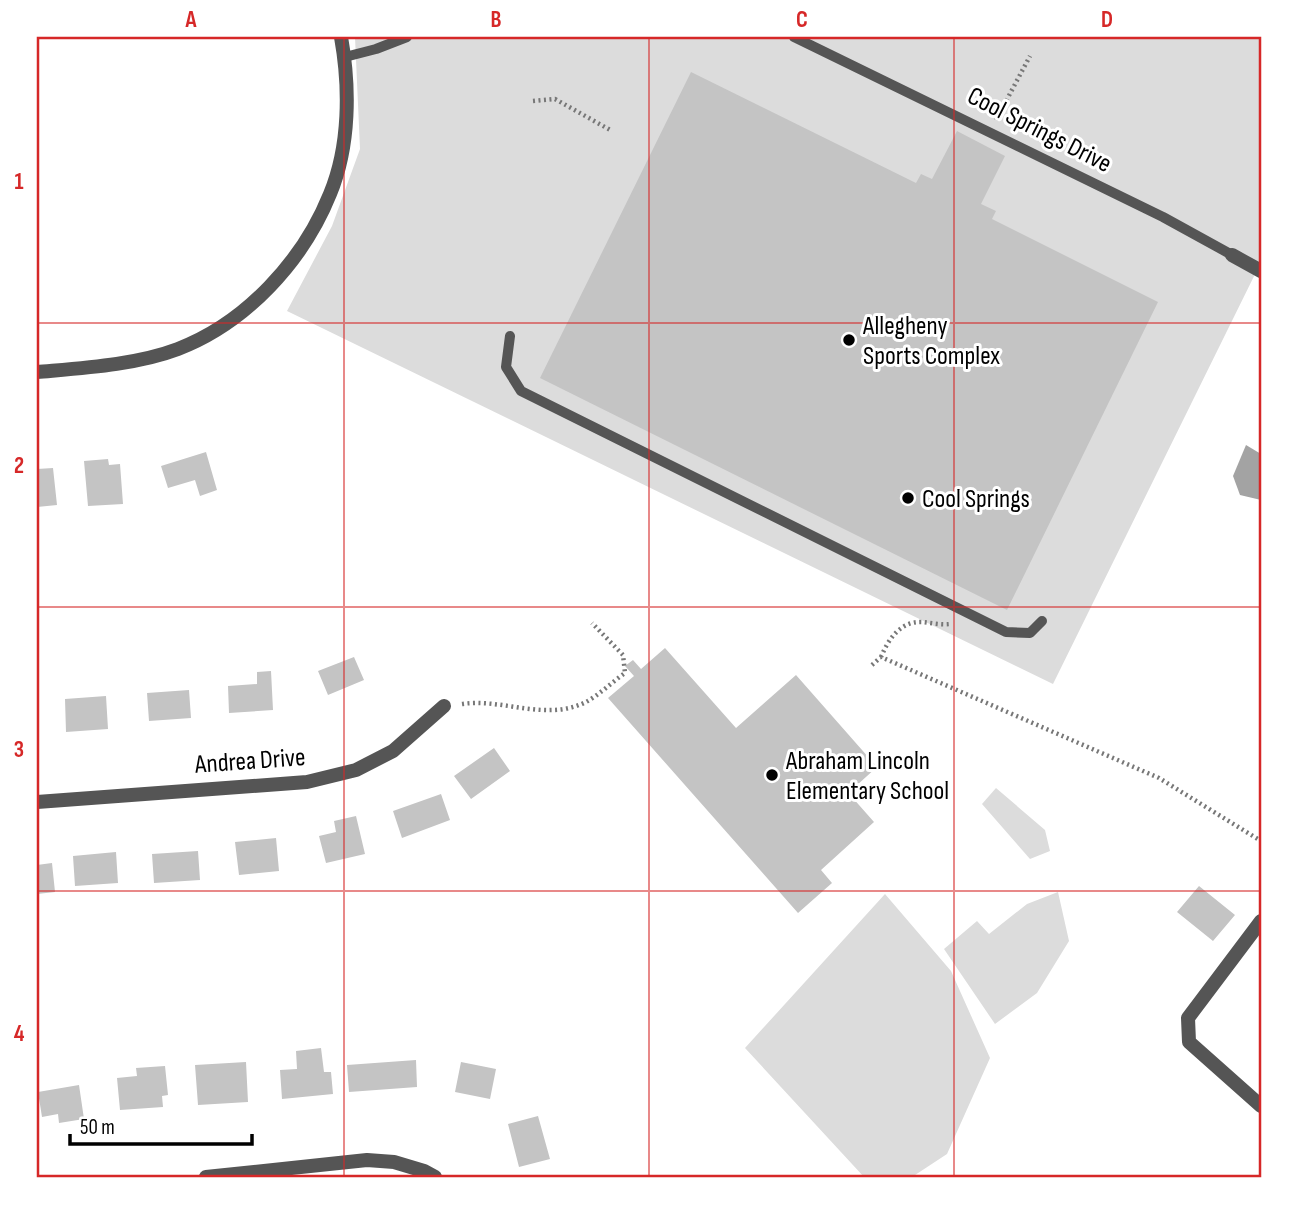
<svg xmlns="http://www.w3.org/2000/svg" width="1298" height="1214" viewBox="0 0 1298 1214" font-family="'Sofia Sans Condensed',sans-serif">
	<rect width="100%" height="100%" fill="#fff"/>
	<path fill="#dcdcdc" d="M355,37H1261V262L1053,684L287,311L332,226L360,149Z
		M996,788L1045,830L1050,851L1030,859L982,804Z
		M1058,892L1069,941L1037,993L995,1024L944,949L977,921L989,934L1027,904Z
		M885,894L951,971L990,1058L947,1154L912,1177H864L745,1048Z"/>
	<path fill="#a3a3a3" d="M1246,445L1261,454V500L1240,495L1233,476Z"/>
	<path fill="#c4c4c4" d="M691,72L916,183L921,174L932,179L957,131L1005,156L981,204L996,211L992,219L1158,302L1007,610L540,378Z
		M206,452L217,490L200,496L195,480L168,488L161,466Z
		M108,459L109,465L120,464L123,504L88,506L84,461Z
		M53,468L57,505L37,507V469Z
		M665,648L736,728L796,675L877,767L856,786L852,782L844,788L874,822L821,870L832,883L798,913L608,698L634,676L625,666L633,660L641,669Z
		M354,657L364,680L328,695L318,671Z
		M271,671L273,710L229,713L228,686L257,684V672Z
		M189,690L191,718L149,721L147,693Z
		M106,696L108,729L66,732L65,699Z
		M494,748L510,771L471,799L454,776Z
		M441,794L450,820L402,838L393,811Z
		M356,816L365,854L326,863L319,836L336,832L334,821Z
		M276,838L279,871L239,875L235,842Z
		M198,851L200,880L154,883L152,854Z
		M116,852L118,883L75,886L73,856Z
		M52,863L55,892L37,894V865Z
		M1199,886L1235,915L1213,941L1177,912Z
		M321,1048L324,1072H331L333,1094L282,1099L280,1070L297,1069L296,1051Z
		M416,1060L417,1087L349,1092L347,1065Z
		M246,1062L248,1102L198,1105L195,1065Z
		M461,1062L496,1069L490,1099L455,1092Z
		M165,1066L168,1095L162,1096L163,1107L120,1110L117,1078L137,1076L136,1068Z
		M79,1085L84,1119L59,1123L58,1114L42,1117L38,1092Z
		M538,1116L550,1159L519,1167L508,1124Z"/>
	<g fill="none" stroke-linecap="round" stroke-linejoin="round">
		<path stroke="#777" stroke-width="4.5" stroke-dasharray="2 3.5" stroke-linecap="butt" d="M533,101L555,99L612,131
			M996,120L1030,56
			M881,657C888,640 900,621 922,622C931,623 941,625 950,624
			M872,665L881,657L1159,778L1261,841
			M462,704C503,698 546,722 586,702C599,695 612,682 625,673L623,655L592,623"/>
		<path stroke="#555" stroke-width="10" d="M794,37L1163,217L1232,255
			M345,57L376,49L407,37
			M510,336L506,367L521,391L1006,632L1030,633L1042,621"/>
		<path stroke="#555" stroke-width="14" d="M1232,255L1261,271
			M37,802L307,782L356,770L393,751L444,706
			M1261,921L1188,1018L1189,1042L1261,1106
			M206,1177L367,1160L394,1162L424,1171L435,1177"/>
		<path stroke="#555" stroke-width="14" d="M37,372C82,368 136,365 178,349C246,323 303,261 330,194C350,146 350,87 341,37"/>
	</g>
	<path fill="none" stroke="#d62828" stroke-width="2" stroke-opacity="0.55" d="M344,37V1177M649,37V1177M954,37V1177M37,323H1261M37,607H1261M37,891H1261"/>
	<g fill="#000" stroke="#fff" stroke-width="2.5">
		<circle cx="849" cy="340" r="7"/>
		<circle cx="908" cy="498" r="7"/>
		<circle cx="772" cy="775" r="7"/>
	</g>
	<g text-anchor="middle" stroke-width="6" stroke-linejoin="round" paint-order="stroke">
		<g font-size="26" fill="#000" stroke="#fff">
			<text transform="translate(1040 129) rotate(27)" y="9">Cool Springs Drive</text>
			<text transform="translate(250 760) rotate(-4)" y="9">Andrea Drive</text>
		</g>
		<g font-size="26" fill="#000" stroke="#fff" text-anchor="start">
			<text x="863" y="334">Allegheny<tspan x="863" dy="30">Sports Complex</tspan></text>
			<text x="922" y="507">Cool Springs</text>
			<text x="786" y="769">Abraham Lincoln<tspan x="786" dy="30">Elementary School</tspan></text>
		</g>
	</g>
	<rect width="1298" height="1214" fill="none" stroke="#ffffff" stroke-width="77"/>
	<path d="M70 1134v10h182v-10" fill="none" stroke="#000000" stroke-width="3.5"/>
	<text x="80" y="1134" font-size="21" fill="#000000" stroke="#ffffff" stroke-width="5" paint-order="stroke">50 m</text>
	<rect x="38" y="38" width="1222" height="1138" fill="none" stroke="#d62828" stroke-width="2.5"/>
	<g font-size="23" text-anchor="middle" font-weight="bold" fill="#d62828">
		<text x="191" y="27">A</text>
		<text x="496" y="27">B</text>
		<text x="802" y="27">C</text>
		<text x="1107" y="27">D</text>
		<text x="19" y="189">1</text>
		<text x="19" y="473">2</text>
		<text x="19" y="757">3</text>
		<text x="19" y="1041">4</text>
	</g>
</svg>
